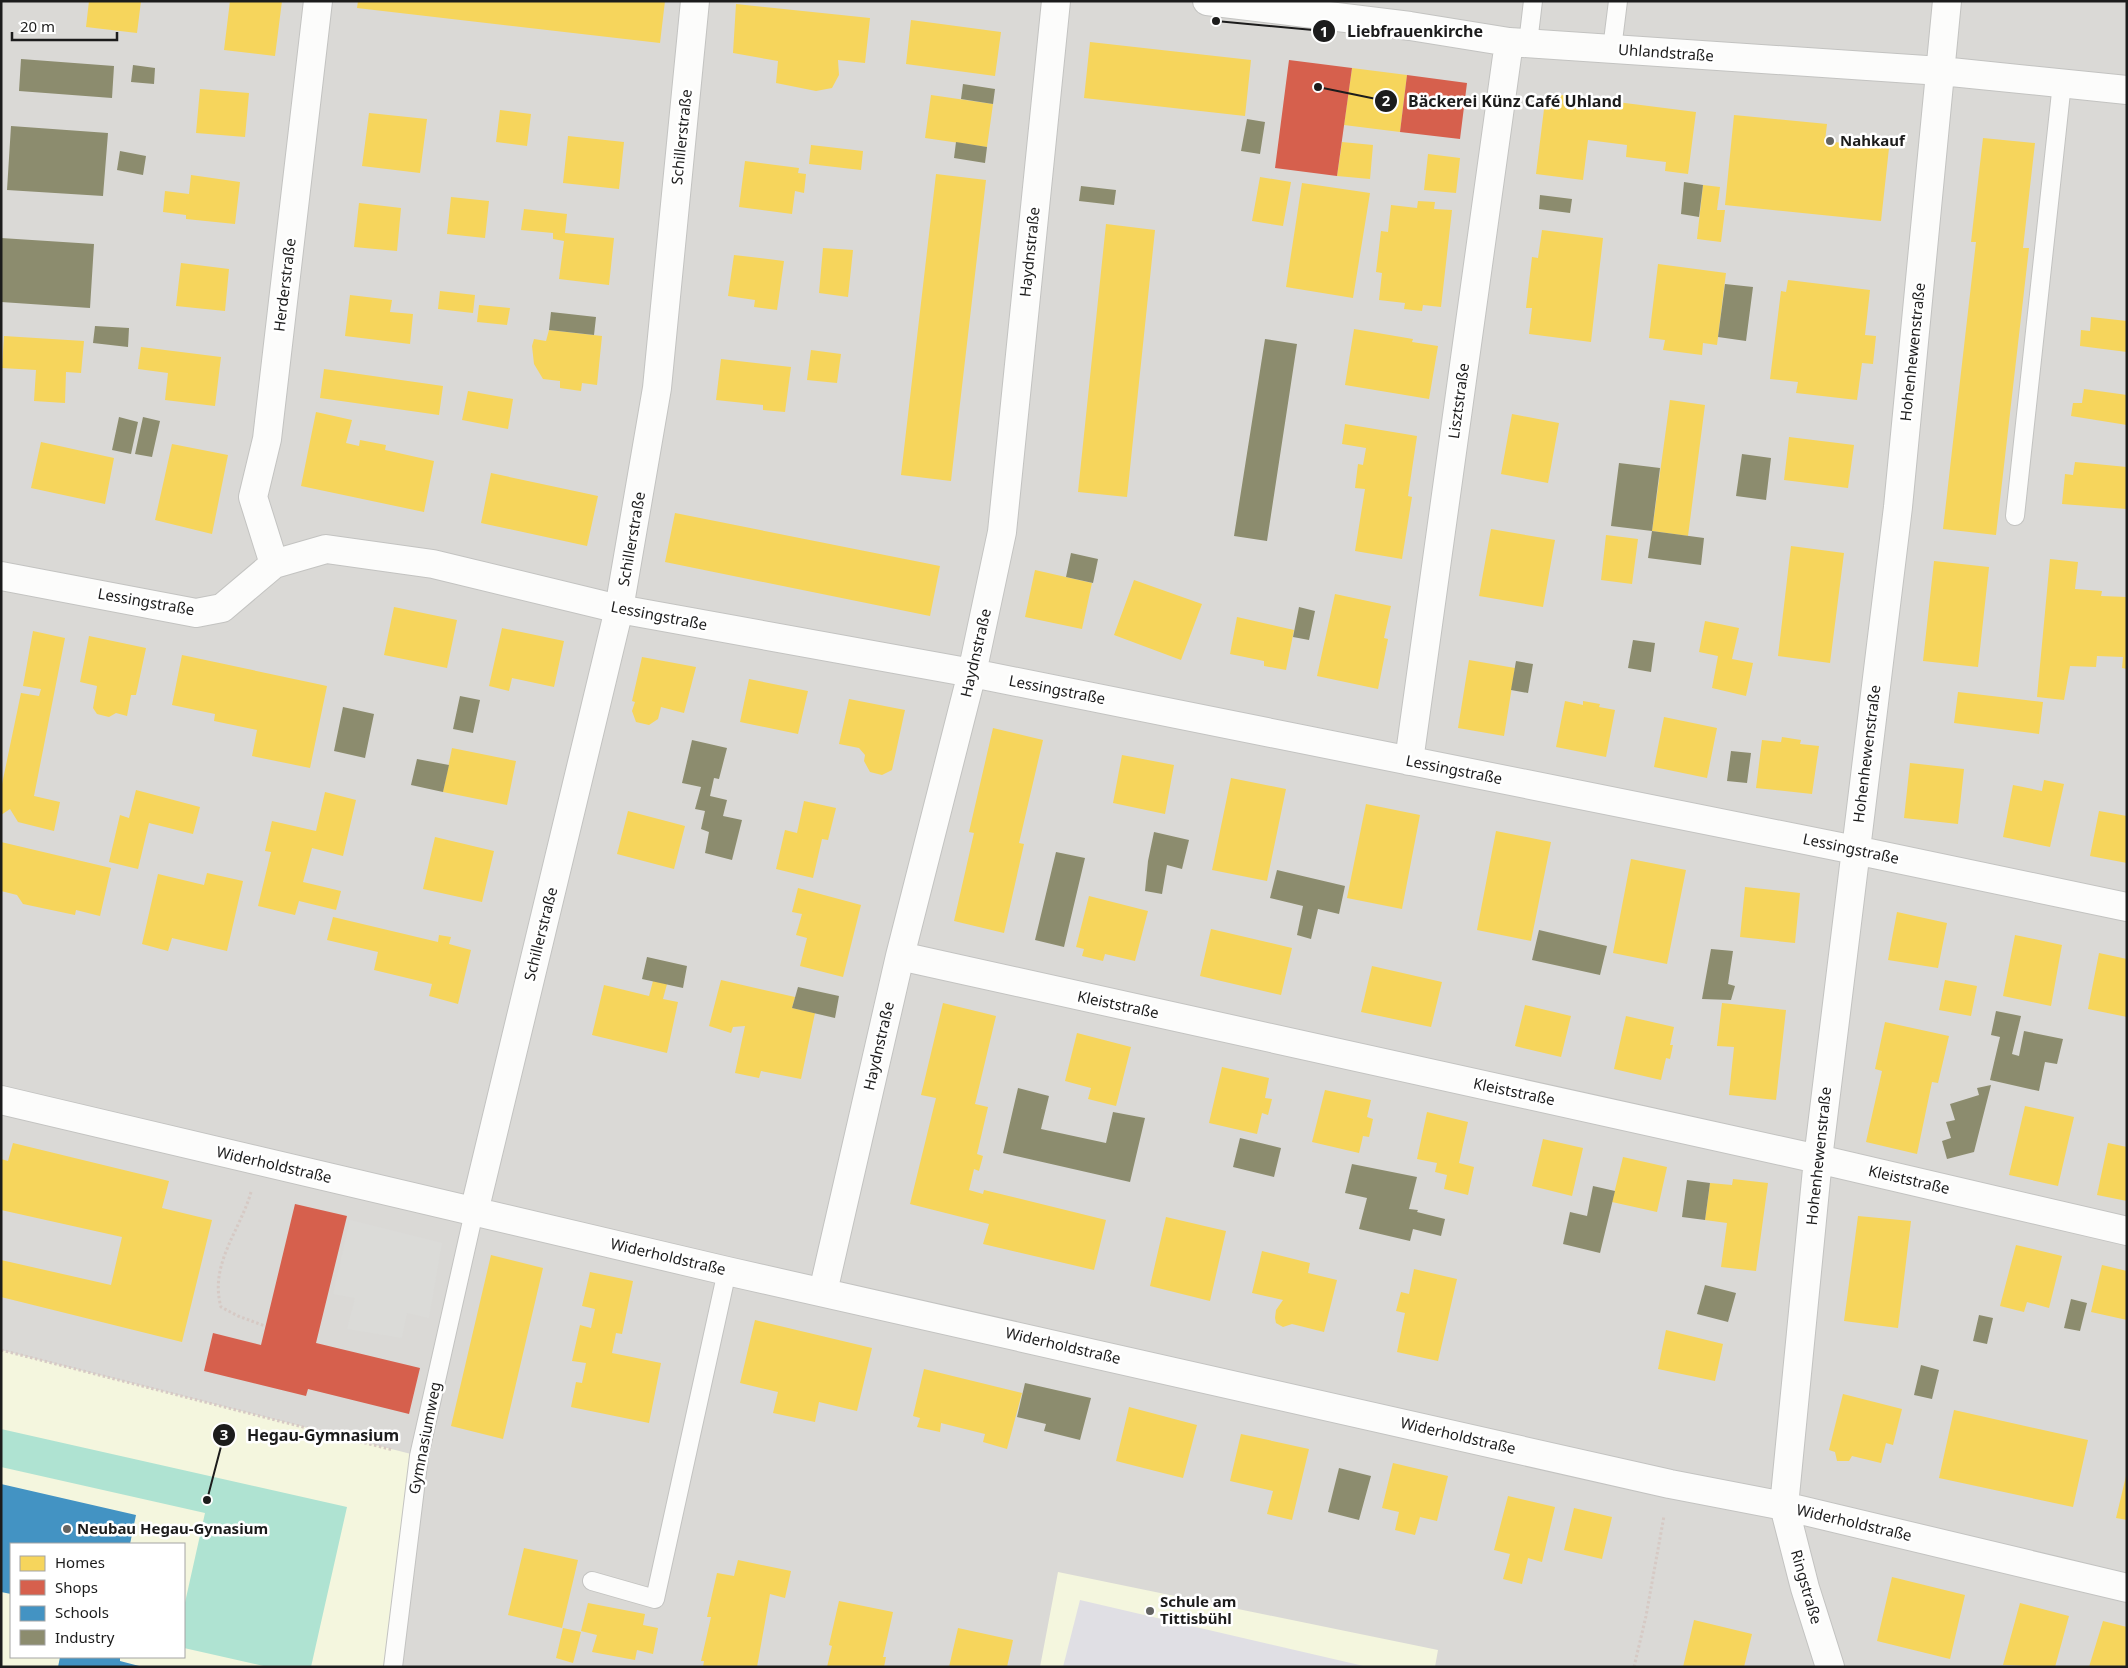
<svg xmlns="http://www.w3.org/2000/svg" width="2128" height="1668" viewBox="0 0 2128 1668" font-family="'Noto Sans',sans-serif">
	<rect width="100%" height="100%" fill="#ebeae5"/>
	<path fill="#dad9d6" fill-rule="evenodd" d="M1,1H2127V1667H1ZM11,1544H184V1657H11Z"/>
	<path fill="#f4f6de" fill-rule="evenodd" d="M1,1350L419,1456L393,1667H1ZM11,1544H184V1657H11Z
		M1058,1572L1438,1650L1435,1667H1040Z"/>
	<path fill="#afe3d2" d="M1,1429L347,1507L311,1667H268L184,1648V1607L205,1513L1,1467Z"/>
	<path fill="#dbdbd8" d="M350,1220L442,1243L429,1318L407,1313L402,1338L347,1329L355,1298L333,1294Z"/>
	<path fill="#e0dfe4" d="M1080,1600L1368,1667H1063Z"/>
	<path fill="#f6d55c" d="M89,1H141L137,33L86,27Z
		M230,1H282L275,56L224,50Z
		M358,1H665L660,43L357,8Z
		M736,4L870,18L865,63L838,60L839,75L832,88L816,91L776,83L778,61L733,53Z
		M911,20L1001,32L995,76L906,64Z
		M1090,42L1251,60L1245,116L1084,98Z
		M1352,68L1407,75L1400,132L1344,125Z
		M200,89L249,93L245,137L196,133Z
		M1546,93L1696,112L1688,174L1665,171L1666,162L1626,157L1627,145L1588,140L1583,180L1536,174Z
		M931,95L993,104L987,147L925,138Z
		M500,110L531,114L527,146L496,142Z
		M369,113L427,119L420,173L362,166Z
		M1734,115L1827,124L1825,141L1889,148L1881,221L1725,205Z
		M568,136L624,142L619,189L563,183Z
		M1983,138L2035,143L2023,248H2029L1996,535L1943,529L1976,242H1971Z
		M1342,142L1373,145L1370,179L1337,176Z
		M811,145L863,151L861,170L809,164Z
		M1428,154L1460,158L1456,193L1424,190Z
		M745,161L799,168L798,173L806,174L804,193L795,191L792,214L739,207Z
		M936,174L986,180L951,481L901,475Z
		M191,175L240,182L235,224L186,219V215L163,212L165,191L189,194Z
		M1260,177L1291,182L1283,226L1252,221Z
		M1302,183L1370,193L1353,298L1286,287Z
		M1703,185L1720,187L1717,210H1725L1721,242L1697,239Z
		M451,197L489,201L485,238L447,234Z
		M1418,201L1435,202L1434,209L1452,210L1441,307L1423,305L1422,311L1404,309L1405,303L1379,300L1382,273L1376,272L1381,231L1388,232L1391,205L1417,208Z
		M359,203L401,208L397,251L354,247Z
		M524,209L567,214L565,233L614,238L609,285L559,279L564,241L553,239V233L521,230Z
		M1106,224L1155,230L1127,497L1078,492Z
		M1542,230L1603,238L1591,342L1529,334L1532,308H1526L1532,257L1538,258Z
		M823,248L853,250L848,297L819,293Z
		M734,255L784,261L777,310L754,307L755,300L728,296Z
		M181,263L229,269L225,311L176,306Z
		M1658,264L1726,273L1717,345L1703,343L1702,355L1663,350L1665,340L1649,338Z
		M1788,280L1870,290L1865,335L1876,336L1873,364L1862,363L1857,400L1796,393L1798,382L1770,379L1781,291L1786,292Z
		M440,291L475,295L473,313L438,309Z
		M350,295L392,300L390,312L413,314L410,344L345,336Z
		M479,305L510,308L507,325L477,322Z
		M2091,317L2127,321V352L2080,346L2081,330L2090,331Z
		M1354,329L1413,339L1412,342L1438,346L1429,399L1345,385Z
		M549,330L602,336L597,385L582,383L581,391L560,388V381L543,379L534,364L532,346L534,339L546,341Z
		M4,336L84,341L81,373L66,372L65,403L34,401L36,370L2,368Z
		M141,347L221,357L215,406L165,400L168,373L138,369Z
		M811,350L841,354L837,383L807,380Z
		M721,359L791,367L785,412L763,410V405L716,400Z
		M324,369L443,386L439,415L320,398Z
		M2084,389L2127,395V425L2071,416L2073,403H2082Z
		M468,391L513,399L508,429L462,420Z
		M1670,400L1705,405L1688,536L1652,531Z
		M316,412L352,420L346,443L359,446L360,440L386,445L385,450L434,461L424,512L301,486Z
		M1512,414L1559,423L1548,483L1501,474Z
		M1345,424L1417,436L1408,496L1412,497L1402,559L1355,551L1365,489L1355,488L1358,464L1363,465L1366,448L1342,444Z
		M1789,437L1854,445L1848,488L1784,480Z
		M41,442L114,458L105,504L31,488Z
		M172,444L228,455L212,534L155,520Z
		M2075,462L2127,467V509L2062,504L2065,474L2073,475Z
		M491,473L598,496L587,546L481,523Z
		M675,513L940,566L930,616L665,562Z
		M1491,529L1555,540L1543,607L1479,596Z
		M1606,535L1638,539L1632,584L1601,580Z
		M1791,546L1844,553L1830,663L1778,656Z
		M2050,559L2078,562L2075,589L2102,591L2101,596L2127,597V669L2122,668L2123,657L2097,656L2096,667L2070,666L2064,700L2037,697Z
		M1934,561L1989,567L1978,667L1923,661Z
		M1035,570L1092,583L1082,629L1025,617Z
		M1134,580L1202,604L1181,660L1114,635Z
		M1335,594L1391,606L1384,638L1388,639L1378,689L1317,676Z
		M394,607L457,620L447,668L384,655Z
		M1237,617L1294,630L1286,670L1264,666V661L1230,654Z
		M1705,621L1739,628L1732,659L1753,663L1746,696L1712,688L1718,656L1699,652Z
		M502,628L564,641L554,687L512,678L509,691L489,686Z
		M33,631L65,638L34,796L60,802L54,831L18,822L10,809L1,815V789L21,693L39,696L41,689L23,686Z
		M89,636L146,648L136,695H131L127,716L116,713L109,717L97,714L93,708L97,686L80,682Z
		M182,655L327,686L310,768L252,756L257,730L214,721L215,714L172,705Z
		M642,657L696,667L684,713L661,707L658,719L649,725L636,722L632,711L635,702L632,701Z
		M1469,660L1515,668L1504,736L1458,728Z
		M749,679L808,691L798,734L740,722Z
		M1958,692L2043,702L2039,734L1954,723Z
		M849,699L905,710L892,770L882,775L870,772L864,761L865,755L859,748L839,744Z
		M1565,701L1583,705V701L1600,704L1599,707L1615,710L1606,757L1556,747Z
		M1664,717L1717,728L1707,778L1654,767Z
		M993,728L1043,740L1019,843L1024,844L1004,933L954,921L974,833L969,832Z
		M1782,737L1801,740L1800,744L1819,746L1812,794L1756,788L1762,740L1781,742Z
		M452,748L516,761L507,805L443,792Z
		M1122,755L1174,765L1165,814L1113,803Z
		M1910,763L1964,769L1958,824L1904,818Z
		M1231,778L1286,789L1267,881L1212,870Z
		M2044,780L2064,784L2050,847L2003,837L2013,785L2042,791Z
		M136,790L200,807L193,834L149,823L138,869L109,862L120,815L129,818Z
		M325,792L356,800L343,856L312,848L303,882L341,891L336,910L299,901L295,915L258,906L271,852L265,851L272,821L316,831Z
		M804,801L836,808L828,840L822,839L813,878L776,869L785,830L797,833Z
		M1366,804L1420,815L1402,909L1347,898Z
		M628,811L685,826L674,869L617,854Z
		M2099,811L2127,816V863L2090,856Z
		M1496,831L1551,842L1531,941L1477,930Z
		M435,837L494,851L482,902L423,889Z
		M1,842L111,868L100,916L76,910L75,915L23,904L17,895L1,891Z
		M1631,859L1686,870L1667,964L1613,953Z
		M207,873L243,881L227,951L172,938L168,951L142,944L158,874L204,885Z
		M1745,887L1800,893L1795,943L1740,937Z
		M798,888L861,905L843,977L800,966L807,938L796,935L802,914L792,912Z
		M1089,896L1148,911L1135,961L1105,954L1103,961L1082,956L1084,949L1076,947Z
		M1897,912L1947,923L1938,968L1888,960Z
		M333,917L438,942L439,935L451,937L449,944L471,950L458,1004L429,996L432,984L374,970L378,952L327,940Z
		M1211,929L1292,948L1281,995L1200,976Z
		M2015,935L2062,945L2051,1006L2003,996Z
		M2099,953L2127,959V1017L2088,1009Z
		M1372,966L1442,982L1431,1027L1361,1012Z
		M721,980L795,997L792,1008L815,1013L801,1079L761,1071L759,1078L735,1073L745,1026L733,1027L731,1033L709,1026Z
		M1945,980L1977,986L1971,1016L1939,1010Z
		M653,981L667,984L663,999L678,1002L667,1053L592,1035L604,985L649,996Z
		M943,1003L996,1016L975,1104L988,1107L977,1154L983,1156L979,1171L974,1169L969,1190L983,1194L984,1190L1106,1220L1094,1270L983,1244L989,1224L910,1204L936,1098L921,1095Z
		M1722,1003L1786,1010L1776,1100L1729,1095L1734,1047L1717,1046Z
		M1525,1005L1571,1016L1561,1057L1515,1046Z
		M1626,1016L1674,1027L1670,1045H1673L1670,1059L1666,1058L1661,1080L1614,1069Z
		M1885,1022L1949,1036L1938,1083L1932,1082L1917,1154L1866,1142L1882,1071L1875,1069Z
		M1077,1033L1131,1047L1116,1106L1088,1099L1091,1088L1065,1081Z
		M1222,1067L1269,1078L1265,1098L1272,1099L1268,1115L1262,1113L1257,1134L1209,1123Z
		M1325,1090L1371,1100L1367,1117L1373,1119L1369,1137L1363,1136L1359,1153L1312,1142Z
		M2025,1106L2074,1117L2058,1186L2009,1175Z
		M1427,1112L1468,1122L1459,1163L1474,1167L1468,1195L1444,1189L1447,1175L1435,1172L1437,1163L1417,1159Z
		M1543,1139L1583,1148L1572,1196L1532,1186Z
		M13,1143L169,1181L162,1208L212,1220L182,1342L1,1297V1260L111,1285L122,1237L1,1210V1159L8,1161Z
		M2108,1143L2127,1147V1201L2097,1195Z
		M1623,1157L1667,1167L1657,1212L1612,1202Z
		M1733,1179L1768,1183L1756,1271L1721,1267L1727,1223L1705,1220L1710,1183L1732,1185Z
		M1858,1216L1911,1221L1898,1328L1844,1321Z
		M1166,1217L1226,1231L1210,1301L1150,1286Z
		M2016,1245L2062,1256L2049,1308L2027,1302L2024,1312L2000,1306Z
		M1262,1251L1310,1263L1308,1273L1337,1280L1324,1332L1292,1324L1283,1327L1276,1323L1275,1318L1276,1310L1283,1300L1252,1293Z
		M491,1255L543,1268L503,1439L451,1426Z
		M2102,1265L2127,1271V1320L2091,1312Z
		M1414,1269L1457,1279L1438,1361L1397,1352L1405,1313L1396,1311L1401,1292L1409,1294Z
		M590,1272L633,1281L622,1334L616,1333L612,1353L661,1363L649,1423L571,1407L576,1382L582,1383L586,1363L572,1361L580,1325L591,1328L595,1309L582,1306Z
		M755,1320L872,1348L857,1411L819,1402L815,1422L773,1413L778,1392L740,1383Z
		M1666,1330L1723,1344L1715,1381L1658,1369Z
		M924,1369L1022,1393L1007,1449L983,1442L985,1434L941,1423L940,1432L917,1427L920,1418L913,1416Z
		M1843,1394L1902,1409L1893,1445L1886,1443L1881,1463L1852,1456L1849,1461H1837L1835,1452L1829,1450Z
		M1129,1407L1197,1425L1183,1478L1116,1461Z
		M1954,1410L2088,1440L2073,1507L1939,1478Z
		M1241,1434L1309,1449L1292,1520L1267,1514L1273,1491L1230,1481Z
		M1393,1463L1448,1476L1437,1521L1420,1517L1415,1535L1395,1530L1399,1512L1382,1508Z
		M2126,1476H2127V1520L2116,1518Z
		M1508,1496L1555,1507L1542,1562L1528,1558L1522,1584L1503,1579L1510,1554L1494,1550Z
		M1574,1508L1612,1517L1602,1559L1564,1550Z
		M524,1548L578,1560L562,1628L508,1615Z
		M738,1560L791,1571L785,1598L770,1594L757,1667H703L704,1661H701L711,1617H707L717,1573L734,1576Z
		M1892,1577L1965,1595L1950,1659L1877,1641Z
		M839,1601L893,1612L883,1657H886L884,1667H827L832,1646L829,1645Z
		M588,1603L645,1614L643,1625L658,1628L653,1654L637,1650L635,1660L592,1652L597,1635L581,1631Z
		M2020,1603L2069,1616L2055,1667L2003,1665Z
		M1694,1620L1752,1634L1744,1667H1683Z
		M2103,1621L2127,1627V1667H2089Z
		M563,1628L581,1632L573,1663L556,1658Z
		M958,1628L1013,1640L1007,1667H949Z"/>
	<path fill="#d6604d" d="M1289,60L1352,68L1337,176L1275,168Z
		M1407,75L1467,83L1460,139L1400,132Z
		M295,1204L347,1216L316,1343L420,1368L409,1414L308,1389L306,1396L204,1371L213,1333L261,1345Z"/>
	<path fill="#4393c3" d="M1,1484L136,1515L130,1544H11V1594L1,1592Z
		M60,1657H120V1661L143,1667H58Z"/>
	<path fill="#8c8c6e" d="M21,59L114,66L112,98L19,91Z
		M133,65L155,68L154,84L131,82Z
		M963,84L995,89L993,104L961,99Z
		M1247,119L1265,122L1260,154L1241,151Z
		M11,126L108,133L103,196L7,190Z
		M956,142L987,147L985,163L954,158Z
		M120,151L146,156L143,175L117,170Z
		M1684,182L1703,185L1699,217L1681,214Z
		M1081,186L1116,190L1114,205L1079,201Z
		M1540,195L1572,199L1570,213L1539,209Z
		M1,238L94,244L90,308L1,302Z
		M1725,284L1753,287L1746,341L1718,337Z
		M551,312L596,317L594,335L549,330Z
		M95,326L129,328L128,347L93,343Z
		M1265,339L1297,344L1267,541L1234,536Z
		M119,417L138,422L131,454L112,450Z
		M143,417L160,421L152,457L135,454Z
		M1742,454L1771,458L1766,500L1736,496Z
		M1619,463L1660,468L1652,531L1611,526Z
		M1652,531L1704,538L1701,565L1648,558Z
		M1071,553L1098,559L1093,583L1066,577Z
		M1299,607L1315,611L1309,640L1293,637Z
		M1633,640L1655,643L1651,672L1628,668Z
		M1516,661L1533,664L1528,693L1511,690Z
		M460,696L480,700L473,733L453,729Z
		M343,707L374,714L365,758L334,751Z
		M692,740L727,748L719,779L714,778L710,796L727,800L723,816L742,820L732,860L705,853L709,832L701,829L705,811L695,809L701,787L682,783Z
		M1731,751L1751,753L1747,783L1727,781Z
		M417,759L449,765L443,792L411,785Z
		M1154,832L1189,840L1182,869L1167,865L1162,894L1145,891L1148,861Z
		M1056,852L1085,858L1064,947L1035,940Z
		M1277,870L1345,886L1339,914L1318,909L1311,939L1297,935L1303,906L1270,898Z
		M1539,930L1607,946L1600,975L1532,960Z
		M1711,949L1733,951L1728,984L1735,986L1731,1000L1702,999Z
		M647,957L687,966L683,988L642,979Z
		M798,987L839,996L835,1018L792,1008Z
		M1996,1011L2021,1016L2012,1054L2019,1056L2024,1031L2063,1039L2057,1064L2045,1062L2039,1091L1990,1080L2000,1037L1991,1035Z
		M1991,1085L1974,1152L1947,1159L1942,1141L1951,1138L1946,1122L1955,1120L1950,1104L1979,1095L1977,1088Z
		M1018,1088L1049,1096L1041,1129L1106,1143L1113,1112L1145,1118L1130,1182L1003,1153Z
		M1240,1138L1281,1148L1274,1177L1233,1167Z
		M1352,1164L1417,1177L1409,1209L1418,1210L1417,1212L1445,1219L1441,1236L1413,1229L1410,1241L1359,1229L1367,1198L1345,1193Z
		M1687,1180L1710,1183L1705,1220L1682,1217Z
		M1593,1186L1615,1191L1600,1253L1563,1244L1570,1212L1587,1216Z
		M1705,1285L1736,1293L1728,1322L1697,1314Z
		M2071,1299L2087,1303L2080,1331L2064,1328Z
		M1979,1315L1993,1318L1987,1344L1973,1341Z
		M1921,1365L1939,1370L1932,1399L1914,1395Z
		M1025,1383L1091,1398L1080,1440L1044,1431L1046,1424L1017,1417Z
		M1339,1468L1371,1476L1359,1520L1328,1512Z"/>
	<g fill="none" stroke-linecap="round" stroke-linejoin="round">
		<defs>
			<path id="lane" d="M1528,43L1533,1
				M1612,49L1618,1
				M2015,516L2062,83
				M592,1581L655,1599L727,1271
				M393,1667L419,1456L474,1212"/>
			<path id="street" d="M1207,1L1410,26L1509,42L1941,71L2127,90
				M274,564L253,497L267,439L318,1
				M1,576L196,613L222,608L274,564L326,549L433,564L619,609L972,673L1855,850L2127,907
				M1409,761L1509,42
				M900,956L1818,1159L2127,1231
				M1,1100L727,1271L1670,1484L1784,1506L2127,1588
				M474,1212L619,609L657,388L695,1
				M823,1292L900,956L972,673L1002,532L1056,1
				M1830,1667L1805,1588L1784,1506L1818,1159L1898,507L1947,1"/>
		</defs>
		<use href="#lane" stroke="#c3c3c1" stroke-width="20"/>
		<use href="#street" stroke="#c3c3c1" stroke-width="30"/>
		<path stroke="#d6c9c4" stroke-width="3" stroke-dasharray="2.5 2.5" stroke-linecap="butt" d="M251,1192C240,1231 209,1264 221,1307L238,1316L265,1326
			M1,1350L393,1450
			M1634,1667L1646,1616L1664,1516"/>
		<use href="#lane" stroke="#fcfcfb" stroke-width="18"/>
		<use href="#street" stroke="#fcfcfb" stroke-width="28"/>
	</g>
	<g fill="#646462" stroke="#fff" stroke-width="2">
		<circle cx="1830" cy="141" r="5"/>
		<circle cx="67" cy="1529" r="5"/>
		<circle cx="1150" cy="1611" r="5"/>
	</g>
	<g text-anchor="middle" stroke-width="5" stroke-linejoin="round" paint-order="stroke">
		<g font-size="15" fill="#1c1c1c" stroke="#fff">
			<text transform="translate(1666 53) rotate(4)" y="5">Uhlandstraße</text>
			<text transform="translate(682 137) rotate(-84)" y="5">Schillerstraße</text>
			<text transform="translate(1030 252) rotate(-84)" y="5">Haydnstraße</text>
			<text transform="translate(285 285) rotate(-83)" y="5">Herderstraße</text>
			<text transform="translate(1913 352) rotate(-84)" y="5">Hohenhewenstraße</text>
			<text transform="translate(1459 401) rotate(-82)" y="5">Lisztstraße</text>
			<text transform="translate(632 539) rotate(-80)" y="5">Schillerstraße</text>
			<text transform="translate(146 602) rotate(10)" y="5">Lessingstraße</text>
			<text transform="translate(659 616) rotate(11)" y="5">Lessingstraße</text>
			<text transform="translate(976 653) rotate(-77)" y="5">Haydnstraße</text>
			<text transform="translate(1057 690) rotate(11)" y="5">Lessingstraße</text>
			<text transform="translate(1867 754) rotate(-83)" y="5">Hohenhewenstraße</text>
			<text transform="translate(1454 770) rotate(11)" y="5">Lessingstraße</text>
			<text transform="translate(1851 849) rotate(12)" y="5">Lessingstraße</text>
			<text transform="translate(541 934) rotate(-76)" y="5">Schillerstraße</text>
			<text transform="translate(1118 1005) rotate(12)" y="5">Kleiststraße</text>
			<text transform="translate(879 1046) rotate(-77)" y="5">Haydnstraße</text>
			<text transform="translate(1514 1092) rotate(12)" y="5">Kleiststraße</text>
			<text transform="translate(1819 1156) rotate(-84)" y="5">Hohenhewenstraße</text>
			<text transform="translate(274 1165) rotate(13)" y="5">Widerholdstraße</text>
			<text transform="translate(1909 1180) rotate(13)" y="5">Kleiststraße</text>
			<text transform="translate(668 1257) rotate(13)" y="5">Widerholdstraße</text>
			<text transform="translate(1063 1346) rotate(13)" y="5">Widerholdstraße</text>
			<text transform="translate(1458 1436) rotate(13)" y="5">Widerholdstraße</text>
			<text transform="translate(425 1438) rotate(-79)" y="5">Gymnasiumweg</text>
			<text transform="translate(1854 1523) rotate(13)" y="5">Widerholdstraße</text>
			<text transform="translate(1806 1587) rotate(74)" y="5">Ringstraße</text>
		</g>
		<g font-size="15" font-weight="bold" fill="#1c1c1c" stroke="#fff" text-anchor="start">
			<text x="1840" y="146">Nahkauf</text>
			<text x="77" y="1534">Neubau Hegau-Gynasium</text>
			<text x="1160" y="1607">Schule am<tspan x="1160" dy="17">Tittisbühl</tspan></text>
		</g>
	</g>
	<path fill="none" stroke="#1c1c1c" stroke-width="2" d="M1216 21L1324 31M1318 87L1386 101M207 1500L224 1435"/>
	<g fill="#1c1c1c" stroke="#fff" stroke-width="2">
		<circle cx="1216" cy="21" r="5"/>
		<circle cx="1318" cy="87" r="5"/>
		<circle cx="207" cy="1500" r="5"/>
		<circle cx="1324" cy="31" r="12"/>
		<circle cx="1386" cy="101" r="12"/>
		<circle cx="224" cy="1435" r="12"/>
	</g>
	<g font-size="15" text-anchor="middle" font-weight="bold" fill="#fff">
		<text x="1324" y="37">1</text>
		<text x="1386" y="106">2</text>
		<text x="224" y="1440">3</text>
	</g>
	<g font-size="16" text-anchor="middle" font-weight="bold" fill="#1c1c1c" stroke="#fff" stroke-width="5" stroke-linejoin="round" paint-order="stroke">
		<text x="1415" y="37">Liebfrauenkirche</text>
		<text x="1515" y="107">Bäckerei Künz Café Uhland</text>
		<text x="323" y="1441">Hegau-Gymnasium</text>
	</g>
	<rect width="2128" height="1668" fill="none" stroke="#1c1c1c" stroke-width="5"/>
	<rect x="10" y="1543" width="175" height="115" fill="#ffffff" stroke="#a4a4a4"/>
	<rect x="20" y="1556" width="25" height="15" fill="#f6d55c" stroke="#a4a4a4"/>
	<text x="55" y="1568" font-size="15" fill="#1c1c1c">Homes</text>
	<rect x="20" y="1580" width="25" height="15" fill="#d6604d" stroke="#a4a4a4"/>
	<text x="55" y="1593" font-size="15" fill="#1c1c1c">Shops</text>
	<rect x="20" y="1606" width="25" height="15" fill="#4393c3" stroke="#a4a4a4"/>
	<text x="55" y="1618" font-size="15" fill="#1c1c1c">Schools</text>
	<rect x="20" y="1630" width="25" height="15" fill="#8c8c6e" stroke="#a4a4a4"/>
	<text x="55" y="1643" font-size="15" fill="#1c1c1c">Industry</text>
	<path d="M12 32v8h105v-8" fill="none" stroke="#1c1c1c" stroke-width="2.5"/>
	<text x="20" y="32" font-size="15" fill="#1c1c1c" stroke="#ffffff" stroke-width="4" paint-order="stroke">20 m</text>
</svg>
